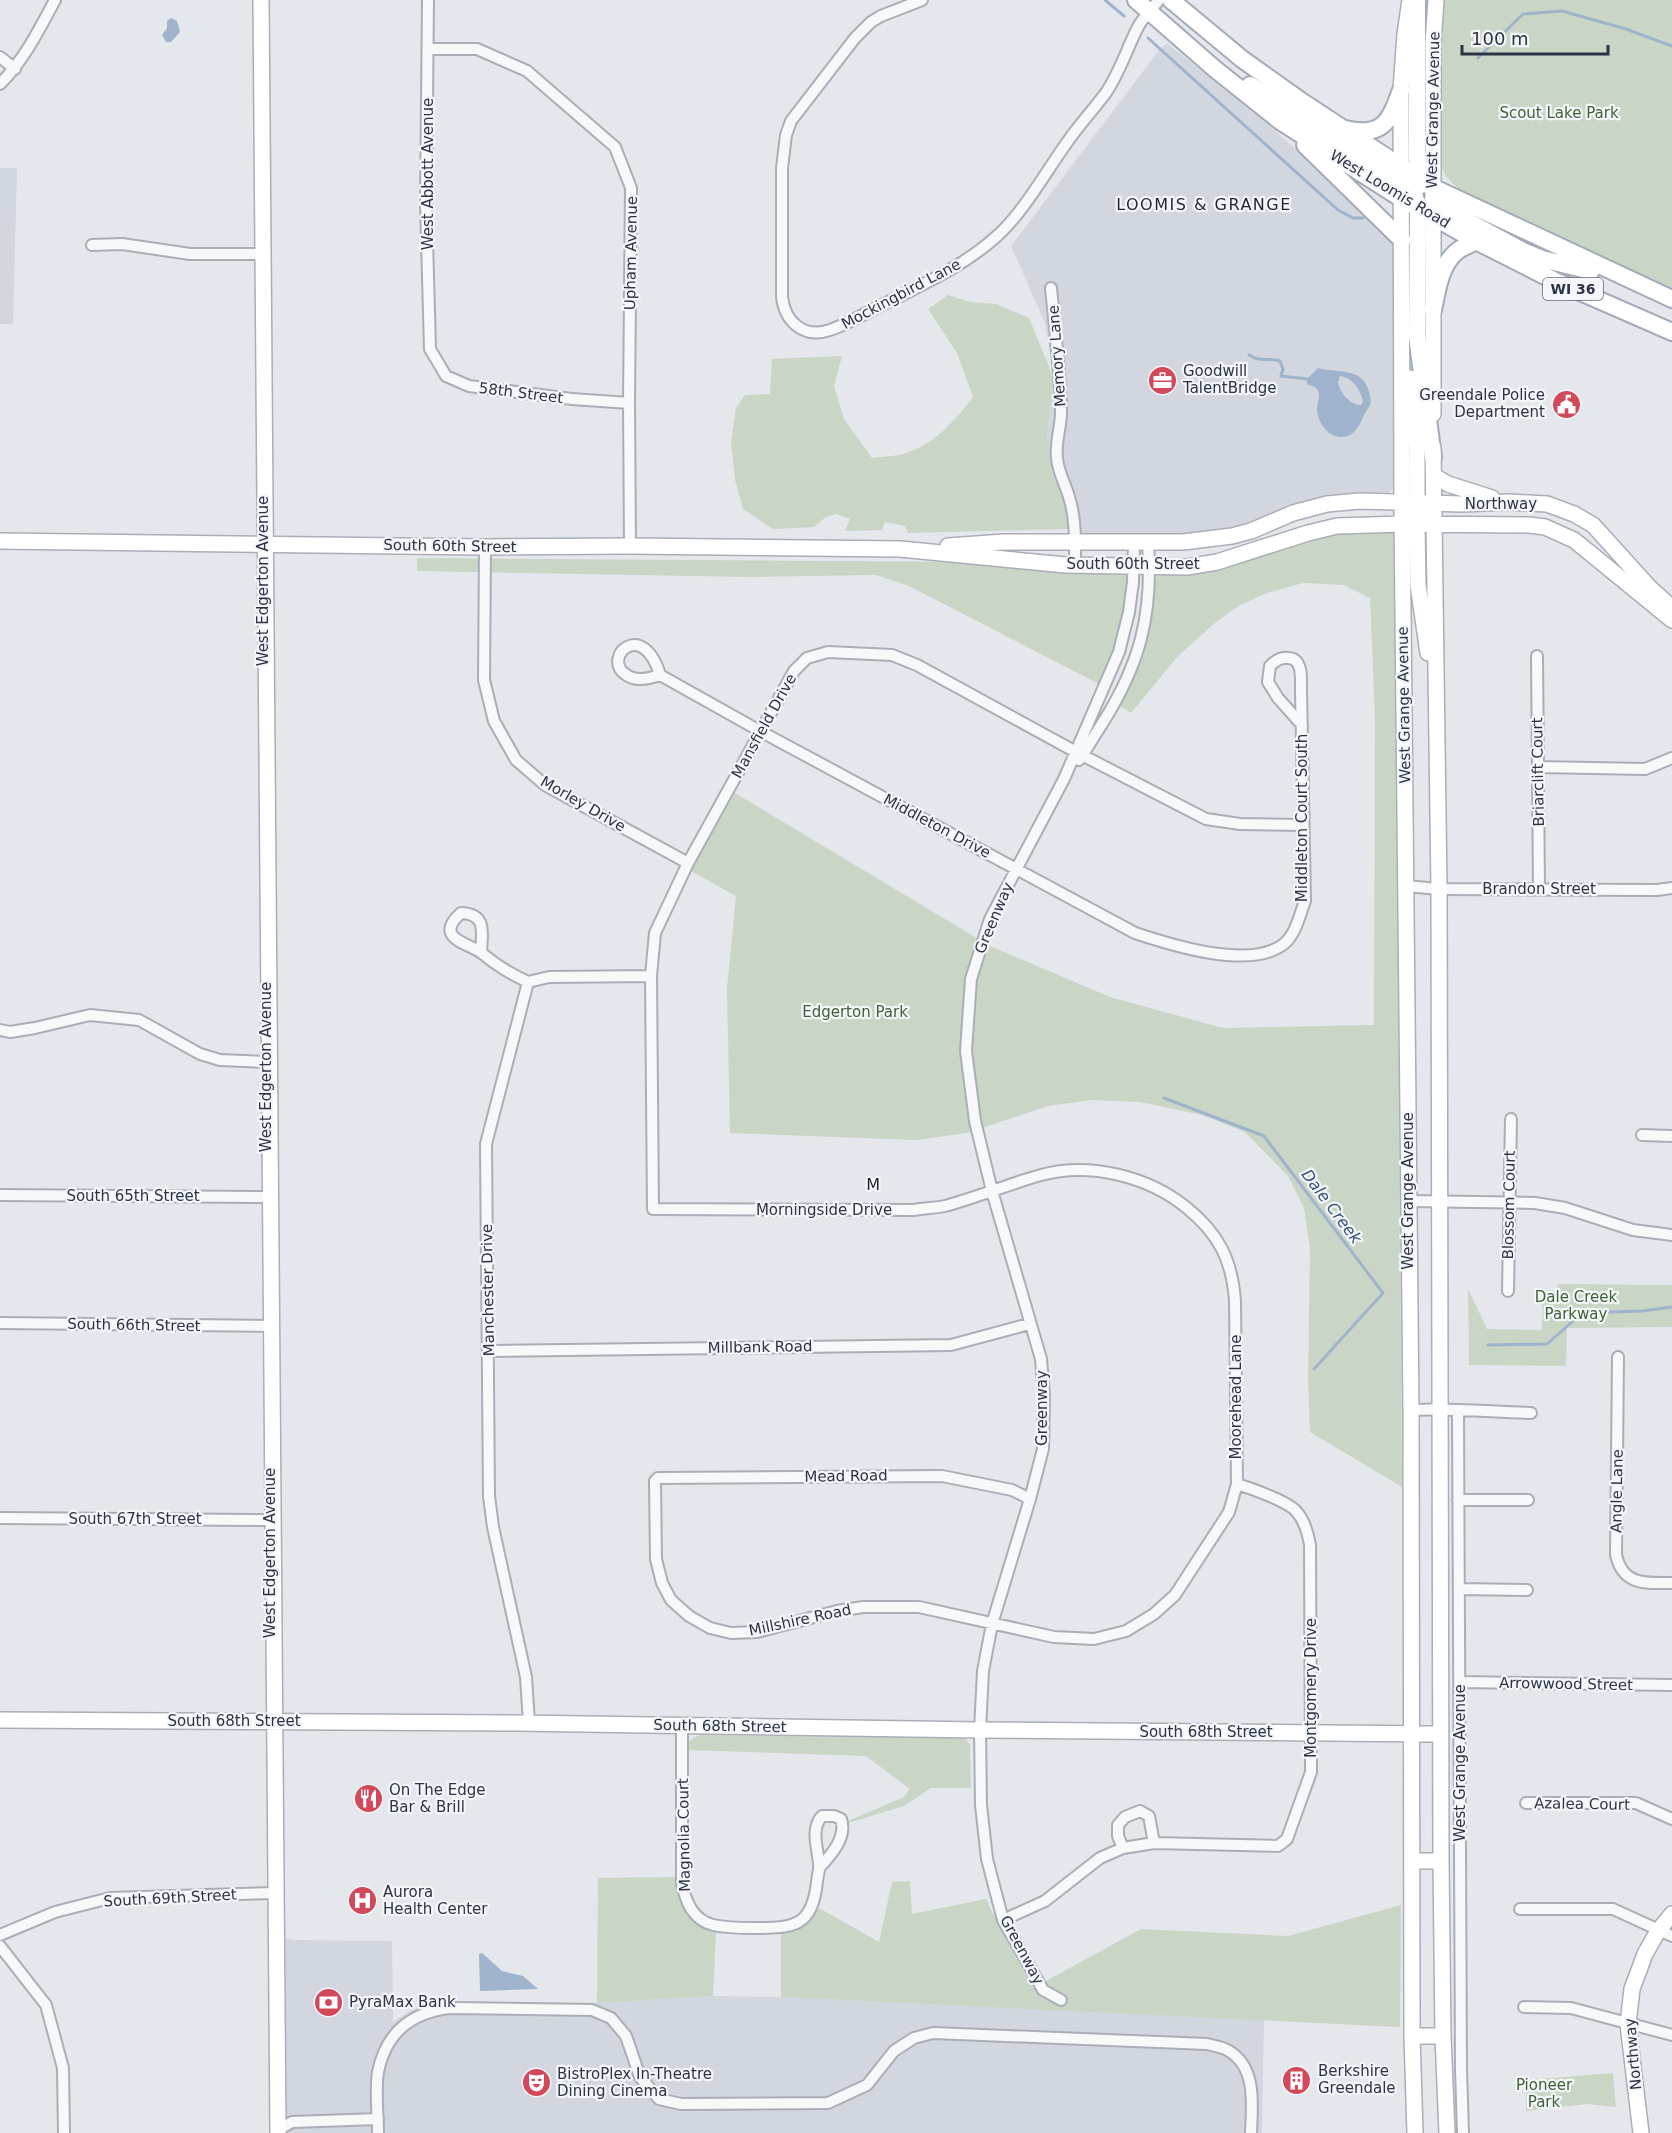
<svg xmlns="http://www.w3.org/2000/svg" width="1672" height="2133" viewBox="0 0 1672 2133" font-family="'DejaVu Sans',sans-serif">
	<rect width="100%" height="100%" fill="#e4e7ec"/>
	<path fill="#d2d6de" d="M1167,43L1268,125L1353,198L1395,242L1396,485L1388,494L1237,528L1191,536L1070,535L1067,505L1052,473L1047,436L1054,379L1045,323L1011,246L1159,50Z
		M0,168H17L13,324H0Z
		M285,1938L293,1940L392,1941L393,2022L413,2009L440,2001L597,2003L713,1996L781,1997L1264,2020L1262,2133H287Z"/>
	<path fill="#c9d6c5" d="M1441,0H1672V289L1516,218L1459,190L1445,175L1440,163L1438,74Z
		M948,295L970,302L996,304L1029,318L1054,379L1047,436L1052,473L1067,505L1070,529L908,533L905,526L885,522L882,530L845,531L850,519L836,514L826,517L814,527L773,529L743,509L735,480L731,442L736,408L745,395L770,394L772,359L842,356L834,386L844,419L872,458C883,456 898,457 909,452C937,442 955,420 973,397L957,353L928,309Z
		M1388,530L1393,532L1395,537L1402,1487L1310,1432L1308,1381L1310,1249L1304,1208L1288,1176L1245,1132L1202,1115L1140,1102L1092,1100L1048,1106L967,1133L916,1140L730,1133L727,988L736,896L691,871L735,793L990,946L1110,997L1223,1028L1374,1025L1375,719L1370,598L1344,585L1303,583L1267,593L1238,606L1215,623L1178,656L1131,713L1120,706L1138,668L1149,626L1155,578L1163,573L1210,570L1241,563L1324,537L1343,532Z
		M417,558L978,562L1122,572L1127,575C1132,608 1113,654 1099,684L909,586L876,575L750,577L417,571Z
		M1558,1284L1672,1285V1327L1567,1328L1566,1366L1469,1365L1468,1289L1487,1329L1542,1330L1543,1290L1557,1291Z
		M701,1735L965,1738L970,1745L971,1788H931L904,1806L848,1823V1821L904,1797L910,1789L866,1756L687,1750C688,1741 692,1737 701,1735Z
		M678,1877L703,1926L716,1932L713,1996L597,2003L598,1878Z
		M910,1881L912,1914L986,1899L1002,1932L1033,1988L1141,1929L1288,1936L1401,1905L1400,2027L781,1997V1933C798,1932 809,1922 819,1908L879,1942L892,1882Z
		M1613,2073L1616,2107L1587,2104L1526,2111V2080Z"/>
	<path fill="#9fb4cc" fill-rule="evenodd" d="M171,18L177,21L180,32L171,42H166L162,35L167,28V21Z
		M1318,368C1331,372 1352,369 1362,379C1368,384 1372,398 1370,405C1368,409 1365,412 1363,417C1358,430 1349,442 1333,435C1324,431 1317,419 1317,409C1317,403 1321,396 1318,391C1316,386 1311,386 1307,384V379ZM1340,376C1352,377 1361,390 1363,402L1361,405C1350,405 1340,393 1338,382Z
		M482,1953L502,1971L523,1976L538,1989L480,1991L479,1954Z"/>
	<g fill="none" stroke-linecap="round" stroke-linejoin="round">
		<path stroke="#9fb4cc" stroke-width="3" d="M1105,0L1124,16
			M1148,38L1338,210L1353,218H1363
			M1478,58L1523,14L1562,11L1626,29L1672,46
			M1249,355C1261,363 1269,357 1280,361L1283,369L1281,376L1307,379
			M1164,1098L1264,1136L1383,1293L1314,1369
			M1488,1345L1547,1344L1582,1313L1642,1311L1672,1307"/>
		<defs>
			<path id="street" d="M428,0L426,204L430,349L446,376L469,386L572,399L629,403
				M922,0L881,16L871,22L855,38L791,121L786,135L782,168V297C785,322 804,339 830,330C850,323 869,311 888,302C926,283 965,265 997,236C1023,213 1047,170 1068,141C1079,125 1093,110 1105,94C1119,74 1126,51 1137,29C1142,18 1152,9 1159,0
				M428,49H477L527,71L615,147L631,188L629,403L630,546
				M0,57L15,69
				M0,84C24,60 39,30 55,0
				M92,245L122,244L190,254H262
				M1051,288C1055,329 1060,371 1061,412C1061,428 1055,442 1057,458C1058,472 1065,483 1069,497C1076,518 1075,543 1075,565
				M485,547L484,680L494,721L516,760L545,785L688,863
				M1537,656L1539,889
				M660,675C648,679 635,682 625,674C602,657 643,618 660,675L760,731L1135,933C1171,945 1252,971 1285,943C1296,933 1300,914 1305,901L1301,690C1301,679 1303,658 1288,658C1281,657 1275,661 1270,666L1268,682L1278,698L1302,725
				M1079,760C1087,749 1094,736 1102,724C1140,664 1153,615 1148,543
				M1538,767L1645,769L1672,758
				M1406,886L1439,889L1657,890L1672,888
				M481,952C482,932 487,914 461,913C432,939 470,943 483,954C497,966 511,974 528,982
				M528,982L486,1144L489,1496L493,1527L526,1677L529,1723
				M528,982L549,977L651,976
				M0,1030L10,1032L35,1028L90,1015L139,1020L200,1054L220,1060L266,1062
				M1642,1135L1672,1136
				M0,1195L267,1197
				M1408,1201L1535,1203L1565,1208L1633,1230L1672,1235
				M1508,1291L1511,1119
				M0,1323L268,1326
				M488,1351L951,1345L1029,1324
				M1618,1357L1616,1555C1623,1586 1646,1583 1672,1583
				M1411,1410C1451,1408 1491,1412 1531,1413
				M1458,1411L1461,2069L1463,2133
				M1030,1499L1012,1490L942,1476L658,1478L655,1481L656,1559L662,1583L671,1600L689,1616L710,1628L731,1633L757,1632L837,1611L863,1607H919L1054,1637L1094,1639L1126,1631L1154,1614L1175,1595L1229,1512L1237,1484L1235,1301C1232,1260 1219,1234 1187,1208C1148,1176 1090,1162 1041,1175C1009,1184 978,1197 945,1206C935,1208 924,1208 914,1210L653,1209L651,976L655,933L688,863L794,671L807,658L828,652L892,655L917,665L1076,752L1206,819L1240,824L1303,825
				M1458,1500H1528
				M0,1518L269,1520
				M1459,1589L1527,1590
				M1460,1682L1672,1685
				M682,1725V1884C686,1902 693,1920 713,1925C727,1928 741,1928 754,1928C794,1928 812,1927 817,1882C817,1877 820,1870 819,1864C818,1849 810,1829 822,1816H834L841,1819C847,1837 832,1854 820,1867
				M1526,1803H1636L1672,1819
				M1123,1848L1118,1836V1825L1125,1817L1140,1811L1149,1816L1154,1843
				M1520,1909H1613L1672,1936
				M1003,1920L1045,1901L1100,1858L1123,1848L1154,1843L1278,1846L1287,1839L1311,1772L1310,1545C1308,1533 1305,1521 1296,1511C1287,1501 1250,1488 1237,1484
				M0,1935L55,1912L110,1898L274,1893
				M0,1946L46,2005L63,2068L64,2133
				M1061,2000L1043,1990L1003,1920L987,1859L981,1805L980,1730L983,1671L992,1624L1030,1499L1043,1449L1044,1395L1041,1359L992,1191L975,1121L966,1051L971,979L990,919L1064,779L1119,652L1129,612L1133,582L1134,543
				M1524,2007L1571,2008L1672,2035
				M278,2130L292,2122L378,2119
				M378,2133C378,2114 375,2091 378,2072C386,2033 410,2013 449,2008L592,2010L611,2018L626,2036L640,2077L659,2099L681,2104L828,2103L867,2085L894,2051L914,2038L933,2033L1207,2044C1214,2046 1224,2047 1229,2051C1257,2068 1252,2105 1251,2133"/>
			<path id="secondary" d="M261,0C264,711 267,1422 278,2133
				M1410,0L1405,34L1401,90L1402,513L1411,1410L1412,2036L1415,2133
				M1410,378L1417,443V502L1423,510
				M1433,414V42L1436,0
				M1433,447L1439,889L1441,1861L1443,2036L1447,2133
				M1434,476L1448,484L1492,498
				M1413,517L1417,524L1418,585L1428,653
				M0,541L485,547L630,546L900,549L1066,565L1187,567L1217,562L1308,533L1337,526L1402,524L1529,525L1545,527L1574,540L1672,620
				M948,546L1004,542H1183L1232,536L1251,531L1293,513L1327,504L1360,501L1462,504L1509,502L1547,504L1574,514L1593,525L1650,588L1670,606
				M0,1720L518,1723L980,1730L1440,1734
				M1412,1861H1441
				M1412,2036H1443
				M1641,2133L1628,2024L1632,1989L1645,1954L1658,1931L1672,1914"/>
			<path id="primary" d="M1136,0L1215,69L1280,121L1402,199L1476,241L1553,280L1672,332
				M1171,0L1242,59L1301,101L1432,187L1672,299
				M1417,0V158L1421,185
				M1250,85L1388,175L1414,185
				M1345,129C1383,138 1390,121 1401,90
				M1305,145L1402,240
				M1402,169L1411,184L1418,207L1417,336L1433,457
				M1432,202L1525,252L1542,259L1591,271
				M1433,310C1437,291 1440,267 1455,253C1460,248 1469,245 1476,241"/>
		</defs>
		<use href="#street" stroke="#a9aeb7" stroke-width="14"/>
		<use href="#secondary" stroke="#a9aeb7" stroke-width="18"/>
		<use href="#primary" stroke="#a3abb8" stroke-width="20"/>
		<use href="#street" stroke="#f7f8fa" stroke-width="10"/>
		<use href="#secondary" stroke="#fff" stroke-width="15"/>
		<use href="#primary" stroke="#fff" stroke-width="16"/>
	</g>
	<defs>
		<symbol id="office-disc" viewBox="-11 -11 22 22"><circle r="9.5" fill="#d1495b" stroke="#f4f6f9"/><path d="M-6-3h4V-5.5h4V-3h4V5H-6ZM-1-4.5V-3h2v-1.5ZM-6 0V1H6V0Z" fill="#fff"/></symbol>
		<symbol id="civic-disc" viewBox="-11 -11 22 22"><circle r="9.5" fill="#d1495b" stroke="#f4f6f9"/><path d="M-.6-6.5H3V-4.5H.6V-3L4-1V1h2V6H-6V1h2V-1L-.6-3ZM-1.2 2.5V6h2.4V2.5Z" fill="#fff"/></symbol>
		<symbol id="restaurant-disc" viewBox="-11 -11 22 22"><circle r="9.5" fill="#d1495b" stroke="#f4f6f9"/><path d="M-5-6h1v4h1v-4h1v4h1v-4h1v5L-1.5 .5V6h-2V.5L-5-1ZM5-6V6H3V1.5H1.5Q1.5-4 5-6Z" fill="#fff"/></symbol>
		<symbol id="hospital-disc" viewBox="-11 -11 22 22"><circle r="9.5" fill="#d1495b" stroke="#f4f6f9"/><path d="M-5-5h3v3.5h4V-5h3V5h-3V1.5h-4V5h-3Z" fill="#fff"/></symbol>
		<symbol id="bank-disc" viewBox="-11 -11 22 22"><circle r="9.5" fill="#d1495b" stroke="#f4f6f9"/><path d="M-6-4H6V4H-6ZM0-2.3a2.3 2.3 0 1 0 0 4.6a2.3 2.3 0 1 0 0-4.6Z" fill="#fff"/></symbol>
		<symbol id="building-disc" viewBox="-11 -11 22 22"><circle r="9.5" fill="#d1495b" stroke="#f4f6f9"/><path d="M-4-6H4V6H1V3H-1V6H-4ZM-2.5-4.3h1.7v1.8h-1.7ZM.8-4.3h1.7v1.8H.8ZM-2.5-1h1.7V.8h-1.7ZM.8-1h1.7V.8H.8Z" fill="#fff"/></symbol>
		<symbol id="theatre-disc" viewBox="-11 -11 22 22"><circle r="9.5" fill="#d1495b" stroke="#f4f6f9"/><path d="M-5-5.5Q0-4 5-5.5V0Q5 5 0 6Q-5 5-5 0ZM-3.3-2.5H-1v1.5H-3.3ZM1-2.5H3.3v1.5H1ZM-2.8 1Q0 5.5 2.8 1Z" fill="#fff"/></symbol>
	</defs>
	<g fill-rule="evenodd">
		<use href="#office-disc" x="1146" y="364" width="33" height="33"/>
		<use href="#civic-disc" x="1550" y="388" width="33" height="33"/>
		<use href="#restaurant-disc" x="352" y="1782" width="33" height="33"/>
		<use href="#hospital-disc" x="346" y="1884" width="33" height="33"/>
		<use href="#bank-disc" x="312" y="1986" width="33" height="33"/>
		<use href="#building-disc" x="1280" y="2064" width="33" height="33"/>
		<use href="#theatre-disc" x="520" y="2066" width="33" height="33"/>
	</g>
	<g text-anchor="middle" stroke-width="4.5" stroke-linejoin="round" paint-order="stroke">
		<rect fill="#f4f6f9" stroke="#676e7b" stroke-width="1.5" x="1543" y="278" width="60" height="22" rx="4.5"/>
		<g font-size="14" font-weight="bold" fill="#2b3445">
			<text x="1573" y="294">WI 36</text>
		</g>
		<g font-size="15" fill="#2b3445" stroke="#f4f6f9">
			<text transform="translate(1433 110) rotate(-89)" y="5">West Grange Avenue</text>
			<text transform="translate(428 174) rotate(-90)" y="5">West Abbott Avenue</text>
			<text transform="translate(1390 189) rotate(31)" y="5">West Loomis Road</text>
			<text transform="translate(631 253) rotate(-89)" y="5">Upham Avenue</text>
			<text transform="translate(901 294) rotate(-28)" y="5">Mockingbird Lane</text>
			<text transform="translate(1057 356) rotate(-94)" y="5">Memory Lane</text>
			<text transform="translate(521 393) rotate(7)" y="5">58th Street</text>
			<text x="1501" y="509">Northway</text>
			<text transform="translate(450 546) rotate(1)" y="5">South 60th Street</text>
			<text x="1133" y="569">South 60th Street</text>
			<text transform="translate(263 581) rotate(-90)" y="5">West Edgerton Avenue</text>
			<text transform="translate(1404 705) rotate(-91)" y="5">West Grange Avenue</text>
			<text transform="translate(764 726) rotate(-61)" y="5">Mansfield Drive</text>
			<text transform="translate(1538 772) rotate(-91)" y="5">Briarclift Court</text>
			<text transform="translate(583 804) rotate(30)" y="5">Morley Drive</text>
			<text transform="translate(1302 818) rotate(-90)" y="5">Middleton Court South</text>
			<text transform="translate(937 826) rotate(28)" y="5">Middleton Drive</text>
			<text x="1539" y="894">Brandon Street</text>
			<text transform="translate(994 918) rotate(-67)" y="5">Greenway</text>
			<text transform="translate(266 1067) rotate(-90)" y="5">West Edgerton Avenue</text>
			<text transform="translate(1408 1191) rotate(-90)" y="5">West Grange Avenue</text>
			<text x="133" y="1201">South 65th Street</text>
			<text transform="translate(1509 1205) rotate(-89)" y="5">Blossom Court</text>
			<text x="824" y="1215">Morningside Drive</text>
			<text transform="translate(488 1290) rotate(-91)" y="5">Manchester Drive</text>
			<text transform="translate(134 1325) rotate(1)" y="5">South 66th Street</text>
			<text transform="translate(760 1347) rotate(-1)" y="5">Millbank Road</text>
			<text transform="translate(1236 1397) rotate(-90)" y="5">Moorehead Lane</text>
			<text transform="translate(1042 1408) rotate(-90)" y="5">Greenway</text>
			<text transform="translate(846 1476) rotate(-1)" y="5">Mead Road</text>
			<text transform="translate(1617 1491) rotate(-89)" y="5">Angle Lane</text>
			<text x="135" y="1524">South 67th Street</text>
			<text transform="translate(270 1553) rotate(-90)" y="5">West Edgerton Avenue</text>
			<text transform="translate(800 1620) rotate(-12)" y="5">Millshire Road</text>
			<text transform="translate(1566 1684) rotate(1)" y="5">Arrowwood Street</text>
			<text transform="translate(1311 1688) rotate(-90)" y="5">Montgomery Drive</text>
			<text x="234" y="1726">South 68th Street</text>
			<text transform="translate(720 1726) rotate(1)" y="5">South 68th Street</text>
			<text x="1206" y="1737">South 68th Street</text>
			<text transform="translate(1460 1763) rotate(-90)" y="5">West Grange Avenue</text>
			<text transform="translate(1582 1804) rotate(1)" y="5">Azalea Court</text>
			<text transform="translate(684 1835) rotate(-91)" y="5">Magnolia Court</text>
			<text transform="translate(170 1898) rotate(-3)" y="5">South 69th Street</text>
			<text transform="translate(1022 1950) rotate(62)" y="5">Greenway</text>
			<text transform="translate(1633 2054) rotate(-95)" y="5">Northway</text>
		</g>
		<g font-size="15" fill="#3f6138" stroke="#f4f6f9">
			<text x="1559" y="118">Scout Lake Park</text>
			<text x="855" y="1017">Edgerton Park</text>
			<text x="1576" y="1302">Dale Creek<tspan x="1576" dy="17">Parkway</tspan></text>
			<text x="1544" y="2090">Pioneer<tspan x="1544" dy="17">Park</tspan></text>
		</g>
		<g font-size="15" fill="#2b3445" stroke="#f4f6f9" text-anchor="start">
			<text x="1183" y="376">Goodwill<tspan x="1183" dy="17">TalentBridge</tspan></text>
			<text x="1545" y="400" text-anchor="end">Greendale Police<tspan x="1545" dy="17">Department</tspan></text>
			<text x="389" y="1795">On The Edge<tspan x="389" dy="17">Bar &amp; Brill</tspan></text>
			<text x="383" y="1897">Aurora<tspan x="383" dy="17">Health Center</tspan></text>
			<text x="349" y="2007">PyraMax Bank</text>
			<text x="1318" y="2076">Berkshire<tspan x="1318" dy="17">Greendale</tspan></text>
			<text x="557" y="2079">BistroPlex In-Theatre<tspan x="557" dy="17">Dining Cinema</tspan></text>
		</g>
		<g font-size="16" letter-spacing="1.5" fill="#1d2536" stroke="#f4f6f9">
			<text x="1204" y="210">LOOMIS &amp; GRANGE</text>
			<text x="874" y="1190">M</text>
		</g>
		<g font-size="16" font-style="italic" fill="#34527a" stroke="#f4f6f9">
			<text transform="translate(1332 1206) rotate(53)" y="6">Dale Creek</text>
		</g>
	</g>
	<path d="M1462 45v9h146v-9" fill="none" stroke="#2b3445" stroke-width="3"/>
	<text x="1471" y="45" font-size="18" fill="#2b3445" stroke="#f4f6f9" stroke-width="4.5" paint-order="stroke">100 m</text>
</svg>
